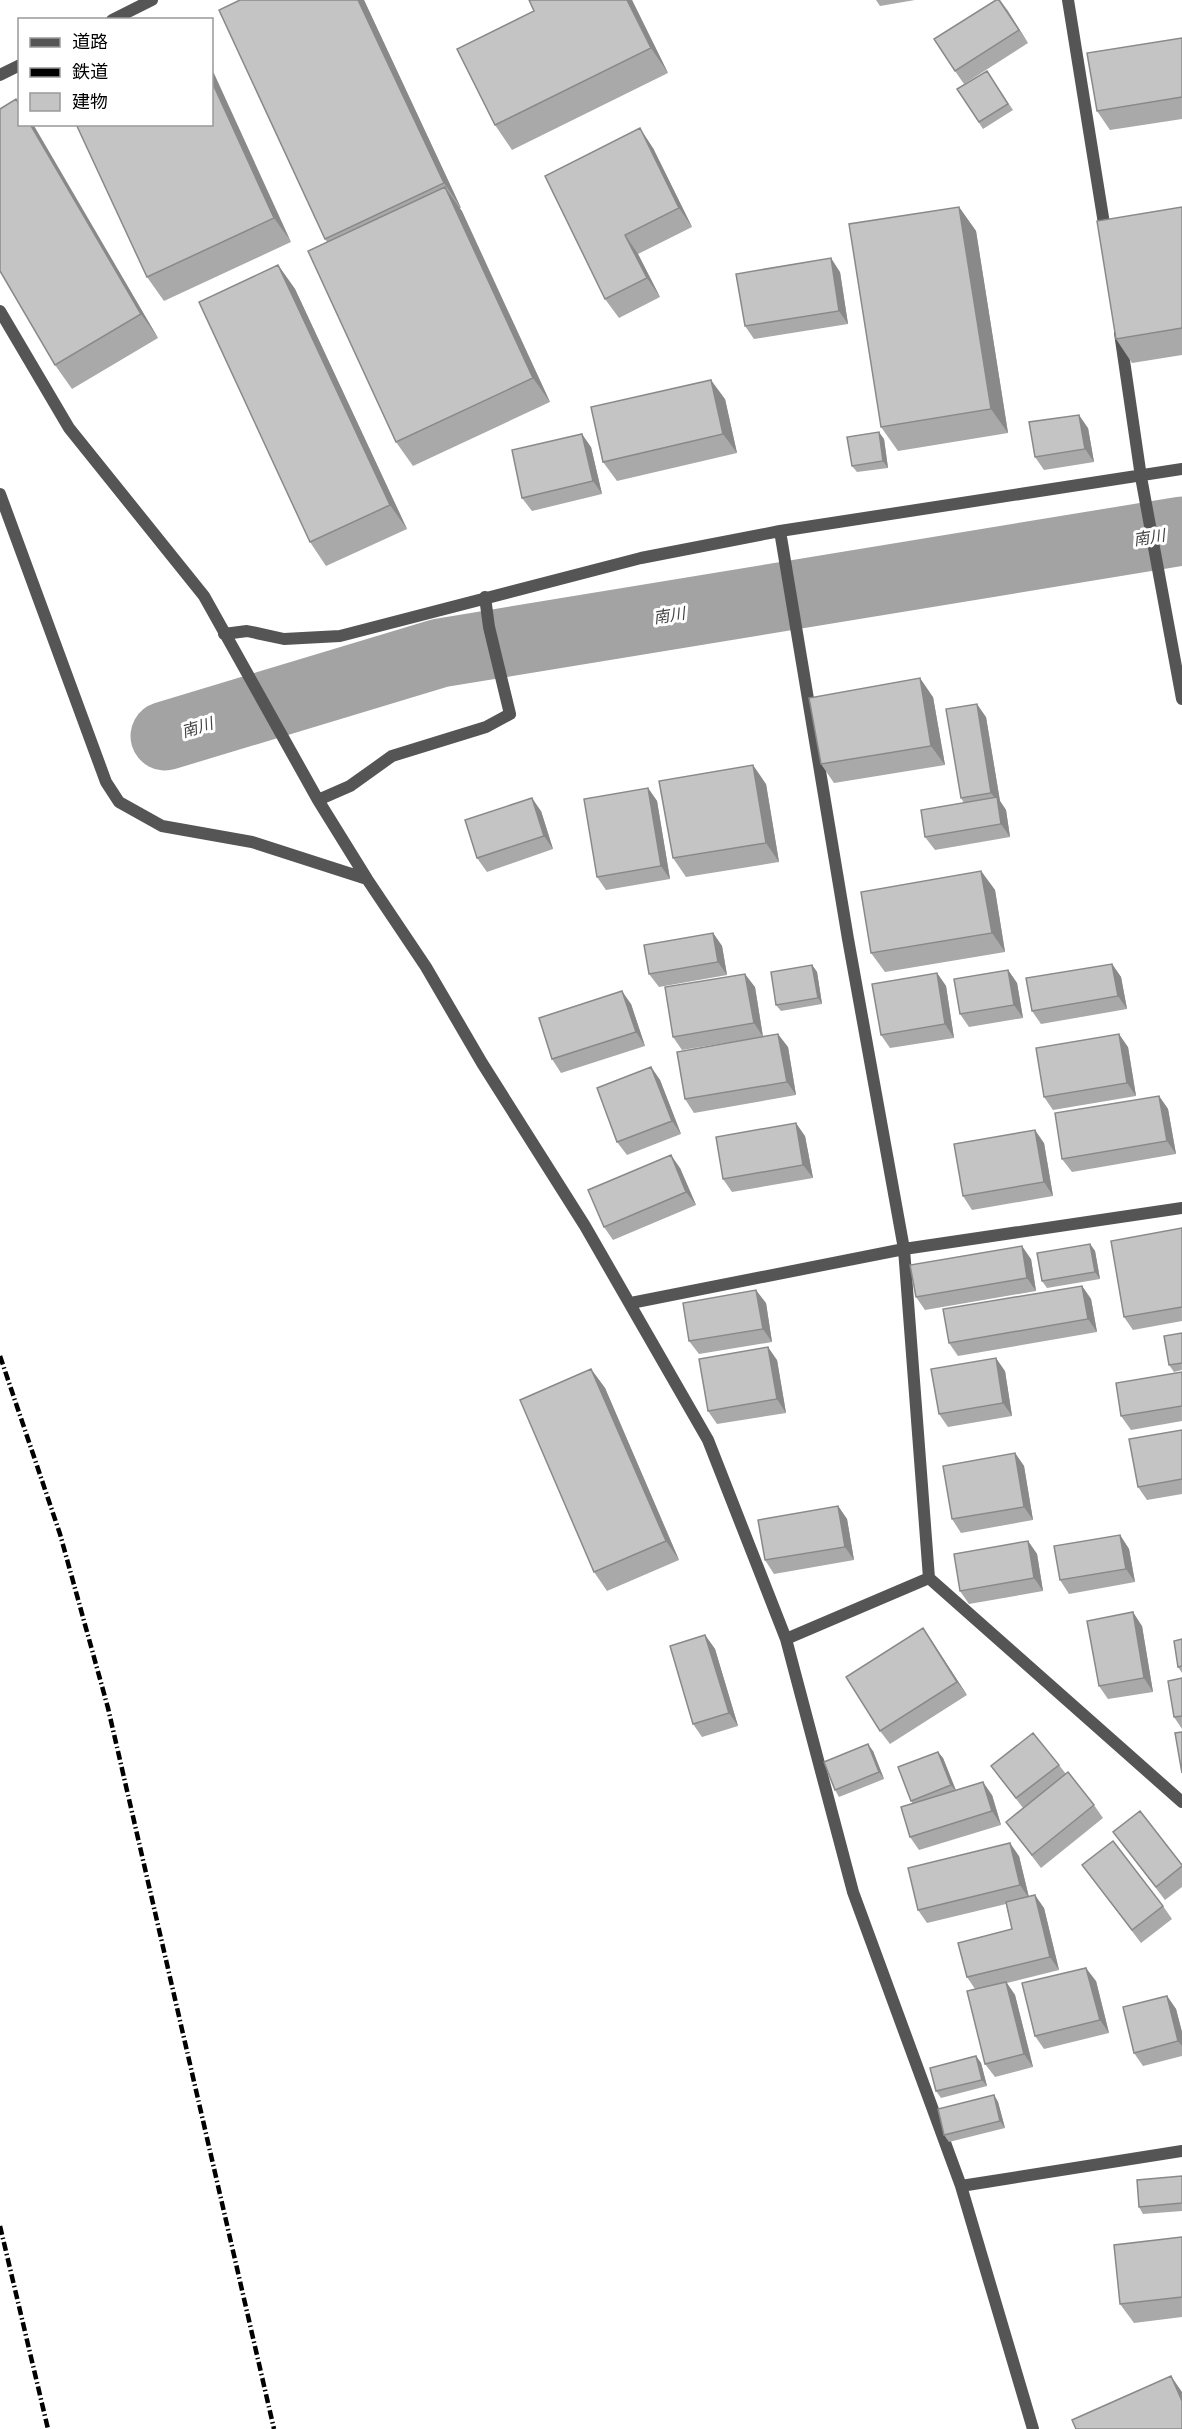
<svg xmlns="http://www.w3.org/2000/svg" width="1182" height="2429" viewBox="0 0 1182 2429" font-family="'Nunito Sans','Noto Sans JP',sans-serif">
	<rect width="100%" height="100%" fill="#fff"/>
	<g fill="none" stroke-linecap="round" stroke-linejoin="round">
		<path stroke="#a3a3a3" stroke-width="69" d="M165,736L440,653L1182,531"/>
		<path stroke="#555" stroke-width="12" d="M1068,0L1106,236
			M112,20L152,0
			M0,75L20,65
			M0,311L69,428L204,596L318,800L367,879L426,967L482,1063L585,1226L708,1440L786,1639L853,1892L961,2186L1033,2429
			M1120,333L1141,477L1182,699
			M0,494L106,782L119,802L162,826L252,842L367,879
			M780,531L848,939L904,1249L929,1578
			M224,634L247,631L284,639L340,636L641,558L780,531L1182,469
			M318,800L350,786L392,756L486,727L510,714L489,627L485,597
			M631,1303L904,1249L1182,1208
			M786,1639L929,1578L1182,1802
			M961,2186L1182,2151"/>
		<path stroke="#000" stroke-width="4.5" stroke-dasharray="9 3 1.5 3" stroke-linecap="butt" d="M0,1356L60,1534L108,1708L274,2429
			M0,2226L48,2429"/>
	</g>
	<path fill="#a9a9a9" d="M364,0L461,208H459L550,402L413,466L396,442L327,242L325,239Z
		M632,0L668,73L512,150L495,125Z
		M876,0H915L880,6Z
		M1000,0L1028,43L964,84L955,71Z
		M1182,38V119L1110,130L1097,111Z
		M987,71L1013,110L983,129L957,89Z
		M20,105L158,338L72,389L55,365Z
		M212,124L291,242L164,301L147,277Z
		M653,148L692,227L638,254L660,297L619,318L605,299Z
		M959,207L976,231L1008,433L898,451L881,427Z
		M1182,207V355L1132,363L1116,339Z
		M278,265L295,289L407,529L326,566L310,542Z
		M840,272L848,324L754,339L745,326Z
		M725,399L737,453L617,481L603,462Z
		M1088,428L1094,462L1044,470L1035,457Z
		M884,439L888,468L857,472L852,466Z
		M591,447L602,494L532,511L522,498Z
		M933,697L945,765L834,783L821,764Z
		M986,717L1000,801L1006,810L1010,837L935,850L925,837L964,803L961,798Z
		M766,784L779,862L686,877L673,858Z
		M648,788L657,801L670,879L606,890L597,877Z
		M541,811L553,849L487,872L477,858Z
		M981,871L995,890L1005,952L885,972L871,953Z
		M713,933L722,946L727,975L659,987L649,974Z
		M1112,964L1121,977L1127,1009L1041,1024L1032,1011Z
		M812,965L817,972L822,1004L781,1011L776,1005Z
		M1008,970L1017,983L1023,1018L969,1027L960,1014Z
		M937,973L946,986L954,1038L890,1048L881,1035Z
		M755,987L763,1037L682,1050L673,1037Z
		M631,1004L645,1046L561,1073L552,1059Z
		M788,1047L796,1095L694,1113L685,1099Z
		M1128,1047L1136,1096L1053,1110L1044,1097Z
		M651,1067L660,1080L681,1134L627,1155L617,1142Z
		M1159,1096L1168,1109L1176,1154L1072,1172L1062,1159Z
		M805,1136L813,1178L732,1192L723,1179Z
		M1044,1143L1053,1196L972,1210L963,1196Z
		M680,1168L696,1205L613,1240L604,1227Z
		M1182,1228V1321L1133,1330L1124,1317Z
		M1090,1244L1095,1251L1100,1279L1047,1288L1042,1281Z
		M1031,1259L1036,1291L925,1310L916,1297Z
		M1082,1286L1091,1299L1097,1332L958,1356L949,1343Z
		M766,1303L772,1342L699,1354L689,1341Z
		M1182,1333V1370L1174,1372L1169,1365Z
		M777,1360L786,1413L717,1424L708,1411Z
		M591,1369L605,1388L679,1560L607,1591L594,1572Z
		M1005,1371L1012,1416L948,1427L939,1414Z
		M1182,1372V1421L1131,1430L1121,1416Z
		M1182,1430V1494L1147,1500L1138,1487Z
		M1015,1453L1024,1466L1033,1520L961,1533L952,1519Z
		M838,1506L847,1519L854,1560L774,1574L765,1560Z
		M1120,1535L1129,1549L1135,1582L1069,1594L1060,1580Z
		M1028,1541L1037,1554L1043,1591L969,1604L960,1591Z
		M1142,1626L1153,1692L1108,1699L1099,1686Z
		M923,1628L967,1695L890,1744L880,1731Z
		M705,1635L715,1649L738,1726L702,1737L693,1724Z
		M1182,1639V1673L1178,1667Z
		M1182,1678V1729L1174,1717Z
		M873,1751L884,1779L839,1797L835,1790Z
		M938,1752L943,1758L956,1790L992,1795L1001,1825L919,1850L910,1837L913,1804L911,1801Z
		M1059,1765L1066,1774L1094,1805L1103,1818L1041,1868L1006,1822L1023,1808L991,1766Z
		M1113,1832L1182,1865V1887L1165,1900Z
		M1019,1856L1029,1897L1044,1908L1059,1970L1007,1983L1015,1995L1033,2067L995,2077L985,2064L975,1989L967,1977L1012,1929L1006,1904L927,1923L918,1910Z
		M1082,1865L1163,1906L1172,1919L1141,1943Z
		M1096,1981L1109,2033L1044,2049L1035,2036Z
		M1167,1996L1176,2009L1182,2032V2056L1143,2066L1134,2053Z
		M976,2056L981,2063L987,2086L941,2098L936,2091Z
		M994,2095L998,2102L1005,2128L949,2142L944,2135Z
		M1182,2176V2211L1143,2214L1139,2207Z
		M1182,2237V2317L1134,2323L1120,2304Z"/>
	<path fill="#898989" d="M358,0H364L461,208L444,183Z
		M627,0H632L668,73L651,48Z
		M1000,0L1008,11L1028,43L1019,30Z
		M212,69L291,242L274,218L212,82Z
		M30,124H33L158,338L141,314Z
		M640,128L653,148L692,227L679,208Z
		M445,187L462,211L550,402L533,378Z
		M959,207L976,231L1008,433L991,409Z
		M625,235L638,254L660,297L647,278Z
		M831,258L840,272L848,324L839,311Z
		M278,265L295,289L407,529L390,505Z
		M711,380L725,399L737,453L723,434Z
		M1079,415L1088,428L1094,462L1085,449Z
		M879,432L884,439L888,468L883,461Z
		M582,434L591,447L602,494L593,481Z
		M920,678L933,697L945,765L931,746Z
		M977,704L986,717L1000,801L1006,810L1010,837L1001,824L997,801L991,793Z
		M753,765L766,784L779,862L766,843Z
		M648,788L657,801L670,879L661,866Z
		M532,798L541,811L553,849L544,836Z
		M981,871L995,890L1005,952L992,933Z
		M713,933L722,946L727,975L718,962Z
		M1112,964L1121,977L1127,1009L1118,996Z
		M812,965L817,972L822,1004L818,998Z
		M1008,970L1017,983L1023,1018L1014,1005Z
		M937,973L946,986L954,1038L945,1024Z
		M745,974L755,987L763,1037L754,1023Z
		M622,991L631,1004L645,1046L636,1032Z
		M778,1034L788,1047L796,1095L787,1082Z
		M1119,1034L1128,1047L1136,1096L1127,1083Z
		M651,1067L660,1080L681,1134L672,1121Z
		M1159,1096L1168,1109L1176,1154L1167,1141Z
		M796,1123L805,1136L813,1178L803,1165Z
		M1035,1130L1044,1143L1053,1196L1044,1182Z
		M671,1155L680,1168L696,1205L686,1192Z
		M1090,1244L1095,1251L1100,1279L1095,1272Z
		M1022,1246L1031,1259L1036,1291L1027,1278Z
		M1082,1286L1091,1299L1097,1332L1088,1319Z
		M756,1290L766,1303L772,1342L763,1329Z
		M768,1347L777,1360L786,1413L777,1399Z
		M996,1358L1005,1371L1012,1416L1003,1403Z
		M591,1369L605,1388L679,1560L666,1541Z
		M1015,1453L1024,1466L1033,1520L1024,1507Z
		M838,1506L847,1519L854,1560L845,1547Z
		M1120,1535L1129,1549L1135,1582L1126,1569Z
		M1028,1541L1037,1554L1043,1591L1034,1578Z
		M1133,1612L1142,1626L1153,1692L1144,1678Z
		M923,1628L932,1641L967,1695L957,1682Z
		M705,1635L715,1649L738,1726L729,1713Z
		M868,1744L873,1751L884,1779L879,1772Z
		M938,1752L943,1758L956,1791L951,1785Z
		M983,1782L992,1795L1001,1825L992,1811Z
		M1010,1843L1019,1856L1029,1898L1020,1885Z
		M1035,1895L1044,1908L1059,1970L1050,1957Z
		M1086,1968L1096,1981L1109,2033L1100,2020Z
		M1006,1982L1015,1995L1033,2067L1024,2054Z
		M1167,1996L1176,2009L1182,2032V2046L1178,2041Z
		M976,2056L981,2063L987,2086L982,2080Z
		M994,2095L998,2102L1005,2128L1000,2121Z
		M1171,2376L1182,2392V2401Z"/>
	<path fill="#c4c4c4" stroke="#898989" stroke-width="1.5" d="M240,0H358L444,183L325,239L219,10Z
		M529,0H627L651,48L495,125L457,49L534,11Z
		M996,0H999L1019,30L955,71L934,39Z
		M1182,38V97L1097,111L1087,53Z
		M987,71L1008,104L979,122L957,89Z
		M212,82L274,218L147,277L76,124H212Z
		M16,99L20,106V124H30L141,314L55,365L0,271V109Z
		M640,128L679,208L625,235L647,278L605,299L545,176Z
		M445,187L533,378L396,442L308,251Z
		M959,207L991,409L881,427L849,224Z
		M1182,207V328L1116,339L1097,221Z
		M831,258L839,311L745,326L736,274Z
		M278,265L390,505L310,542L199,302Z
		M711,380L723,434L603,462L591,407Z
		M1079,415L1085,449L1035,457L1029,422Z
		M879,432L883,461L852,466L847,437Z
		M582,434L593,481L522,498L512,450Z
		M920,678L931,746L821,764L809,698Z
		M977,704L991,793L961,798L946,709Z
		M753,765L766,843L673,858L659,781Z
		M648,788L661,866L597,877L584,799Z
		M997,797L1001,824L925,837L921,810Z
		M532,798L544,836L477,858L465,820Z
		M981,871L992,933L871,953L861,892Z
		M713,933L718,962L649,974L644,945Z
		M1112,964L1118,996L1032,1011L1026,978Z
		M812,965L818,998L776,1005L771,972Z
		M1008,970L1014,1005L960,1014L954,979Z
		M937,973L945,1024L881,1035L872,984Z
		M745,974L754,1023L673,1037L665,987Z
		M622,991L636,1032L552,1059L539,1018Z
		M778,1034L787,1082L685,1099L677,1052Z
		M1119,1034L1127,1083L1044,1097L1036,1048Z
		M651,1067L672,1121L617,1142L597,1088Z
		M1159,1096L1167,1141L1062,1159L1055,1113Z
		M796,1123L803,1165L723,1179L716,1137Z
		M1035,1130L1044,1182L963,1196L954,1144Z
		M671,1155L686,1192L604,1227L588,1190Z
		M1182,1228V1307L1124,1317L1111,1241Z
		M1090,1244L1095,1272L1042,1281L1037,1253Z
		M1022,1246L1027,1278L916,1297L910,1265Z
		M1082,1286L1088,1319L949,1343L943,1309Z
		M756,1290L763,1329L689,1341L683,1303Z
		M1182,1333V1363L1169,1365L1164,1336Z
		M768,1347L777,1399L708,1411L699,1359Z
		M996,1358L1003,1403L939,1414L931,1369Z
		M591,1369L666,1541L594,1572L520,1400Z
		M1182,1372V1406L1121,1416L1116,1383Z
		M1182,1430V1479L1138,1487L1129,1439Z
		M1015,1453L1024,1507L952,1519L943,1466Z
		M838,1506L845,1547L765,1560L758,1520Z
		M1120,1535L1126,1569L1060,1580L1054,1546Z
		M1028,1541L1034,1578L960,1591L954,1554Z
		M1133,1612L1144,1678L1099,1686L1087,1621Z
		M923,1628L957,1682L880,1731L846,1677Z
		M705,1635L729,1713L693,1724L670,1646Z
		M1182,1639V1666L1178,1667L1174,1641Z
		M1182,1678V1716L1174,1717L1168,1681Z
		M1182,1732V1773L1175,1733Z
		M1033,1733L1059,1765L1016,1798L991,1766Z
		M868,1744L879,1772L835,1790L824,1762Z
		M938,1752L951,1785L911,1801L898,1767Z
		M1068,1772L1094,1805L1032,1855L1006,1822Z
		M983,1782L992,1811L910,1837L901,1807Z
		M1140,1811L1182,1865V1866L1156,1887L1113,1832Z
		M1113,1841L1163,1906L1132,1930L1082,1865Z
		M1010,1843L1020,1885L918,1910L908,1868Z
		M1035,1895L1050,1957L967,1977L958,1943L1012,1929L1006,1902Z
		M1086,1968L1100,2020L1035,2036L1022,1983Z
		M1006,1982L1024,2054L985,2064L967,1991Z
		M1167,1996L1178,2041L1134,2053L1123,2007Z
		M976,2056L982,2080L936,2091L930,2068Z
		M994,2095L1000,2121L944,2135L938,2109Z
		M1182,2176V2203L1139,2207L1137,2180Z
		M1182,2237V2297L1120,2304L1114,2245Z
		M1171,2376L1182,2401V2429H1076L1072,2420Z"/>
	<g text-anchor="middle" stroke-width="6" stroke-linejoin="round" paint-order="stroke">
		<g font-size="16" font-style="italic" fill="#444" stroke="#fff">
			<text transform="translate(1149 537) rotate(-9)" y="6">南川</text>
			<text transform="translate(669 615) rotate(-9)" y="6">南川</text>
			<text transform="translate(197 727) rotate(-17)" y="6">南川</text>
		</g>
	</g>
	<rect x="18" y="18" width="195" height="108" fill="#ffffff" stroke="#999999" stroke-width="1.5"/>
	<rect x="30" y="38" width="30" height="9" fill="#555555" stroke="#999999" stroke-width="1.5"/>
	<text x="72" y="48" font-size="18" fill="#000000">道路</text>
	<rect x="30" y="68" width="30" height="9" fill="#000000" stroke="#999999" stroke-width="1.5"/>
	<text x="72" y="78" font-size="18" fill="#000000">鉄道</text>
	<rect x="30" y="93" width="30" height="18" fill="#c4c4c4" stroke="#999999" stroke-width="1.5"/>
	<text x="72" y="108" font-size="18" fill="#000000">建物</text>
</svg>
